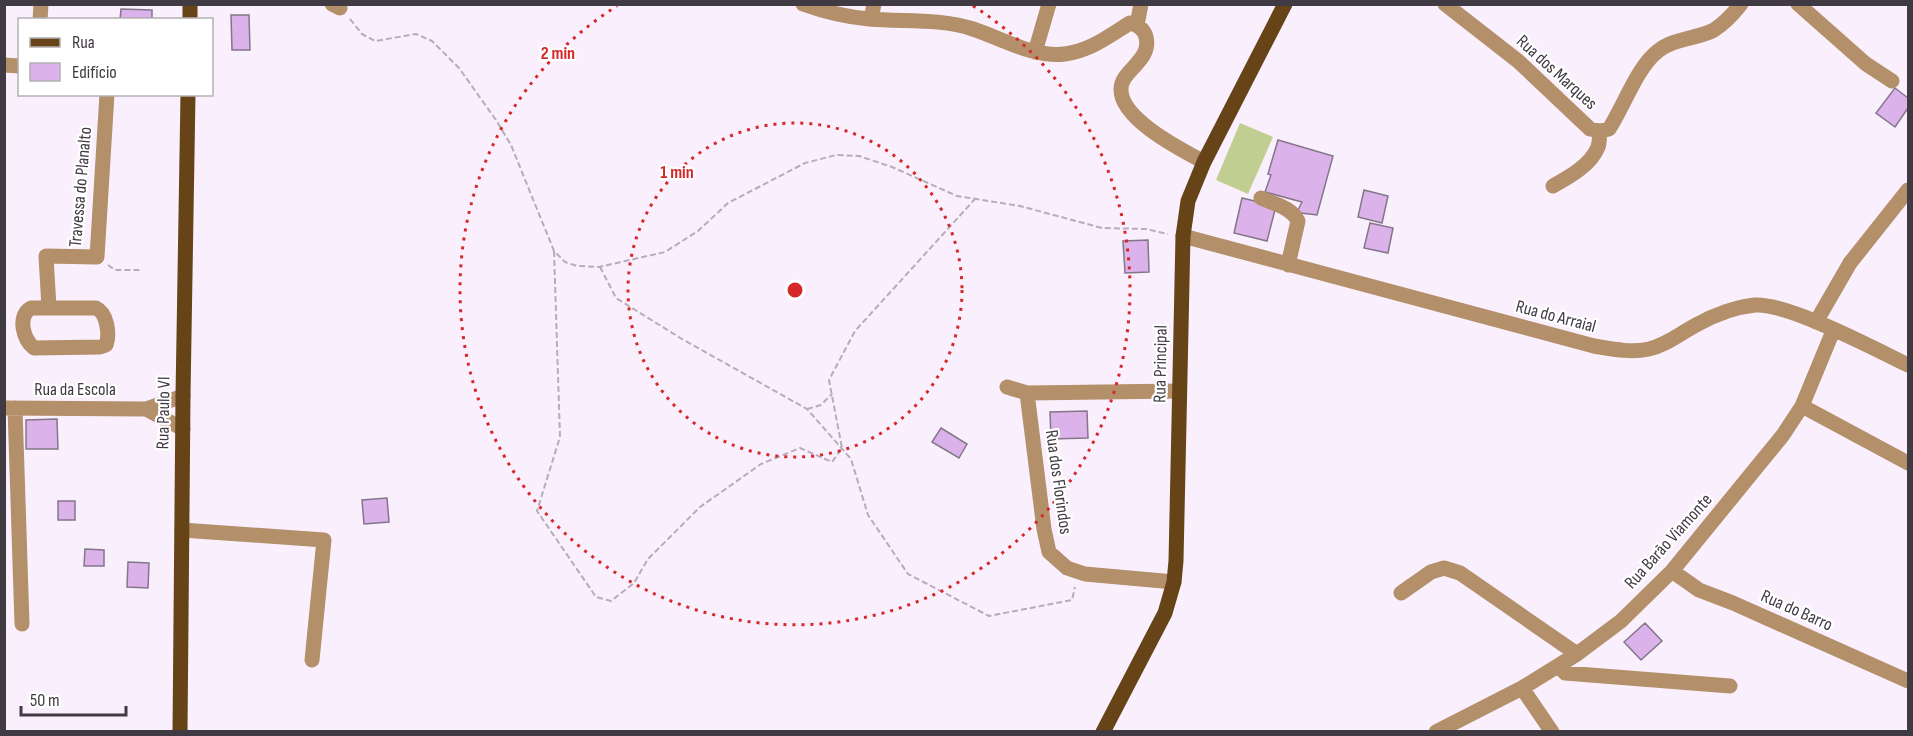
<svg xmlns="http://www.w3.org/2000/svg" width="1913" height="736" viewBox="0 0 1913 736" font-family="'Sofia Sans Condensed',sans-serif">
	<rect width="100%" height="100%" fill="#faf0fd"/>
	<path fill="#c0cf91" d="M1240,123L1273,137L1248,194L1216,180Z"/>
	<path fill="#dbb2ea" stroke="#847689" stroke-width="1.5" d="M121,9L152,10V20H120Z
		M231,15H249L250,50H232Z
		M1895,88L1908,98V108L1895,127L1876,113Z
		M1278,140L1333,156L1317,215L1301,213L1298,210L1302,202L1265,192L1271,175L1268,174Z
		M1364,190L1388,196L1382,223L1358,217Z
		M1242,198L1276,206L1267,241L1234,233Z
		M1370,223L1393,228L1388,253L1364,248Z
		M1148,240L1149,272L1125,273L1123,241Z
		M1087,411L1088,438L1051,439L1050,412Z
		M57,419L58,449H26V420Z
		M941,428L967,444L959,458L932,442Z
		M387,498L389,522L364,524L362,500Z
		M58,501H75V520H58Z
		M85,549L104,550V566H84Z
		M128,562L149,563L148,588L127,587Z
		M1645,623L1662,641L1641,660L1624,642Z"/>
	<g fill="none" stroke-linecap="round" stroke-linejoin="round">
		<path stroke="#b6adb9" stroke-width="2" stroke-dasharray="6 3" stroke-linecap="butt" d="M350,19L362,34L375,41L416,34L432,41L459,68L496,120L511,145L554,251L565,262L577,266L599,267L665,252L698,231L728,203L805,163L836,155L859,156L892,167L957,196L1020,206L1102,228L1146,229L1168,234
			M554,251L560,437L537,511L596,597L611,601L634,583L648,559L700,507L761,464L800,448L832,462L842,448L829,380L855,331L975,199
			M108,265L115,270H140
			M600,267L616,298L682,339L807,409L851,459L868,515L908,574L989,616L1072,600L1075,587
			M807,409L821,405L832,394"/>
		<path stroke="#b38f6a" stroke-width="15" d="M332,4L340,8
			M803,4C825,12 846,17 869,19C905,22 939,18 973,29C1003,39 1034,58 1065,54C1090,51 1109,36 1130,23C1138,25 1144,29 1146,37C1152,61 1121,70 1121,89C1120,119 1182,150 1204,162
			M1445,4L1518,61L1590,129L1600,131L1609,129C1624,106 1637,67 1658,51C1674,38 1697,39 1714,30C1725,23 1733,14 1741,4
			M1798,4L1866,64L1892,81
			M871,19L874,4
			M40,20L41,4
			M1137,25L1141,4
			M1035,52L1049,4
			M4,65L20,66
			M1553,186C1569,177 1591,165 1598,147C1600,142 1599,136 1600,131
			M1261,198C1274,204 1291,207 1298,221L1288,265
			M1183,236L1594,346C1612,349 1630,353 1649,349C1667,345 1682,332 1698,324C1714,315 1736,307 1755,305C1788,303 1875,349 1908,365
			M31,308H96C107,313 110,334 106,345L100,347L34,348C23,339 17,316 31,308Z
			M49,308L46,256L97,257L107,94
			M1816,322L1850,263L1908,190
			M1007,387L1027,393L1179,391
			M1027,393L1044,529L1049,552L1067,568L1085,574L1174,582
			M1802,406L1908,463
			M4,408L146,409L183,396
			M15,408L22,624
			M146,409L183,429
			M182,530L324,540L312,660
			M1672,571L1699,590L1733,603L1908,681
			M1401,593L1431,572L1444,568L1460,573L1577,654
			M1559,665L1565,673L1730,686
			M1522,688L1552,732
			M1436,732L1522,688L1577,654L1621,621L1672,571L1783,435L1802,406L1833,331"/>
		<path stroke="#674318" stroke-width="15" d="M190,20V4
			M180,732L183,396L188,94
			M1103,732L1165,613L1174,582L1176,561L1183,236L1188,201L1204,162L1285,4"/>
	</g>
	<g fill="none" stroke="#d62828" stroke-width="3" stroke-dasharray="3 6">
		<circle cx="795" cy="290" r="167"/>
		<path d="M973 6A335 335 0 1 1 617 6"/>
	</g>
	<g text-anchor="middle" stroke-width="4.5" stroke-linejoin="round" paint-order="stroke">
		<g font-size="18" fill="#403a42" stroke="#fff">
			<text transform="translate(1557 72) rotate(42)" y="6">Rua dos Marques</text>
			<text transform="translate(80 187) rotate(-85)" y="6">Travessa do Planalto</text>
			<text transform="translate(1556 316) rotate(15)" y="6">Rua do Arraial</text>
			<text transform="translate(1160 364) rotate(-89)" y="6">Rua Principal</text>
			<text x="75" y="395">Rua da Escola</text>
			<text transform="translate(163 413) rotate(-89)" y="6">Rua Paulo VI</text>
			<text transform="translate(1059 482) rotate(82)" y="6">Rua dos Florindos</text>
			<text transform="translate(1668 541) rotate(-48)" y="6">Rua Barão Viamonte</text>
			<text transform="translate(1797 610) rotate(24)" y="6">Rua do Barro</text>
		</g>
	</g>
	<circle cx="795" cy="290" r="9" fill="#d62828" stroke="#fff" stroke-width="3"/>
	<g font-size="18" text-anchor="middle" font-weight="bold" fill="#d62828" stroke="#fff" stroke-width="4.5" stroke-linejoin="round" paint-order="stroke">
		<text x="558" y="59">2 min</text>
		<text x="677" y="178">1 min</text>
	</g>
	<rect width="1913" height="736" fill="none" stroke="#403a42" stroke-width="12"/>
	<rect x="18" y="18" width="195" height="78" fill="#ffffff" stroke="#b3b0b3" stroke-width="1.5"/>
	<rect x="30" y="38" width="30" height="9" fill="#674318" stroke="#b3b0b3" stroke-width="1.5"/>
	<text x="72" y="48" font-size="18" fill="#403a42">Rua</text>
	<rect x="30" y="63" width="30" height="18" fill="#dbb2ea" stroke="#b3b0b3" stroke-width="1.5"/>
	<text x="72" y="78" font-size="18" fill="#403a42">Edifício</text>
	<path d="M21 706v9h105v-9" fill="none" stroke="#403a42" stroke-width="3"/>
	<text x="30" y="706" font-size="18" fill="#403a42" stroke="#ffffff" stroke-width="4.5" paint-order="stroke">50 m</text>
</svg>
